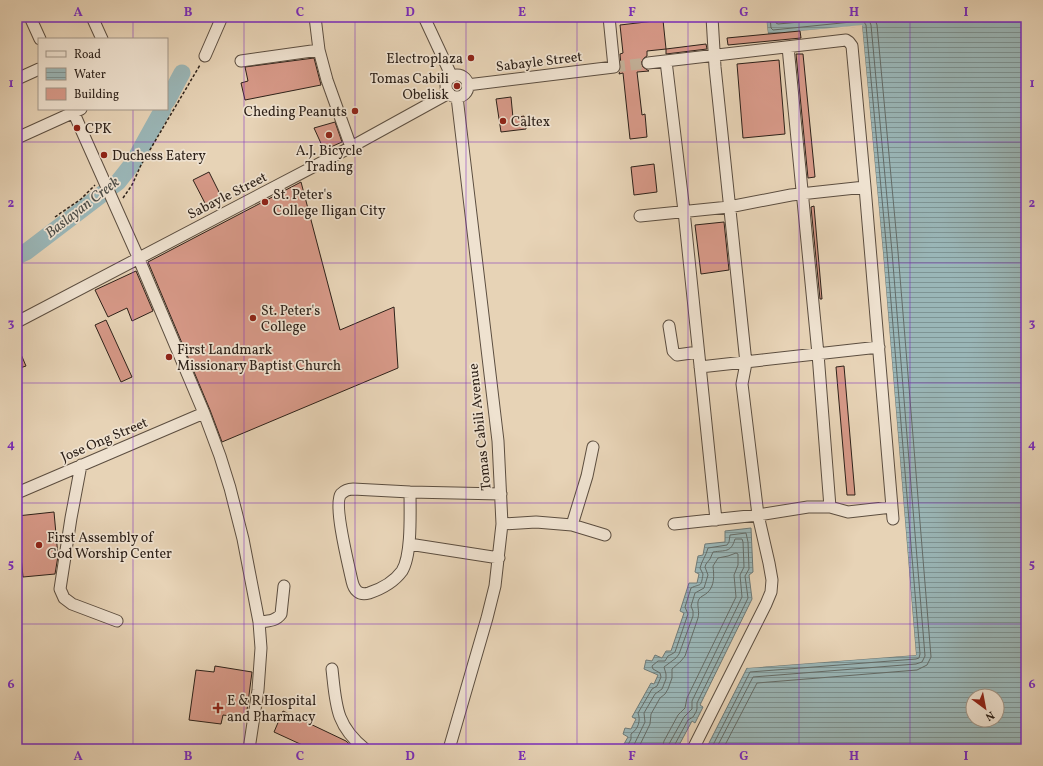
<svg xmlns="http://www.w3.org/2000/svg" width="1043" height="766" viewBox="0 0 1043 766" font-family="Vollkorn,serif">
	<defs>
		<pattern id="water-rules" width="6" height="5" patternUnits="userSpaceOnUse"><rect width="6" height="5" fill="#9ab6b7"/><path d="M0 2.5h6" fill="none" stroke="#7e9494"/></pattern>
	</defs>
	<rect width="100%" height="100%" fill="#e7d3b6"/>
	<filter id="stains"><feTurbulence type="fractalNoise" baseFrequency=".005" numOctaves="4"/><feColorMatrix values="0 0 0 0 .2 0 0 0 0 .09 0 0 0 0 .02 0 0 0 .5 -.17"/></filter>
	<radialGradient id="worn" r=".72"><stop offset=".6" stop-color="#630" stop-opacity="0"/><stop offset="1" stop-color="#630" stop-opacity=".3"/></radialGradient>
	<path fill="url(#water-rules)" stroke="#6e7a78" fill-rule="evenodd" d="M766,17H1026V749H706L747,668L916,655L883,253L862,26L768,34ZM973,696H997V720H973Z
		M751,528L753,572L749,575L752,599L700,705L703,707L695,723L692,721L677,749H621L628,737L623,734L625,728L631,729L636,719L632,717L651,683L654,684L658,675L644,669L646,660L652,661L655,655L662,658L666,651H671L684,613L680,611L689,583H697L699,574L695,572L698,556L703,555L705,544L725,542V531Z"/>
	<path fill="#e7d3b6" d="M764,17H766L768,34L862,25L883,253L916,655L747,668L748,666L914,653L881,253L860,27L768,36L766,35Z"/>
	<g fill="none" stroke-linecap="round" stroke-linejoin="round">
		<path stroke="#646c68" stroke-width="1" d="M775,17L776,23L778,24L854,17
			M626,749L631,739V734C638,729 641,721 638,713L652,689L657,686L661,677L660,673L653,669L652,666L658,661H665L668,656L672,654L675,652L688,614L685,607L691,588C701,583 701,588 703,574L700,568C702,560 706,556 708,548L727,545L729,542L730,535L746,533L748,542L749,569L745,576L748,598L697,703V709L696,712L693,717L688,720L674,746L673,749
			M632,749L645,722L644,713L655,694L662,689L666,679V674L664,667L676,658L679,654L693,616V611L691,606L695,593L704,588L708,575L705,567L706,564L710,559L713,552C725,550 731,553 735,539H742L743,542L744,567L740,575L742,597L692,701V709L684,717L669,744L668,749
			M638,749L650,724L651,714L660,698L665,694L668,689L672,678V669L681,661L685,656L698,618C700,611 696,604 699,599C701,596 705,595 707,593C715,586 714,575 713,566L718,558L728,556L736,553L738,554V565L734,575L736,597L687,698L685,708L678,715L664,741L662,749
			M711,749L750,672L916,659L919,658L920,654L887,253L866,25L864,22L861,21L773,30L771,28L770,17
			M716,749L753,677L916,664L922,662L925,656L892,252L871,25L869,20L864,17
			M723,749L757,683L917,670L927,665L931,657L898,252L877,25L874,17"/>
		<path stroke="#9ab6b7" stroke-width="17" d="M167,101L182,73
			M17,256L26,252L118,182L133,163L163,109"/>
	</g>
	<path fill="#d79988" stroke="#2d2119" d="M663,20L666,49L706,44L707,49L666,54V49L647,51V56L644,58L641,63L643,67L649,71L637,72L642,115L645,114L647,137L630,139L623,73L619,74L621,66L620,54L623,53L620,25Z
		M800,31L801,38L728,45L727,38Z
		M796,54H803L815,177L808,178Z
		M314,58L321,85L245,100L241,83L248,81L245,67Z
		M779,60L785,134L743,138L737,64Z
		M511,97L513,118L524,116L526,129L501,132L496,99Z
		M335,122L342,142L324,150L314,128Z
		M654,164L657,192L634,195L631,167Z
		M209,172L223,200L207,207L193,180Z
		M301,182L340,330L394,307L398,368L222,442L210,410L148,262Z
		M814,206L822,299H820L811,207Z
		M724,222L729,270L701,274L695,225Z
		M136,271L153,311L132,321L127,308L108,317L95,290Z
		M106,320L132,377L121,382L95,325Z
		M17,345L26,366L17,369Z
		M844,366L855,495H847L836,367Z
		M54,512L58,556L55,574L23,577L17,516Z
		M215,666L252,672L246,718L223,715L221,724L189,720L196,670L214,672Z
		M283,711L346,741L355,749H311L274,732Z"/>
	<g fill="none" stroke-linecap="round" stroke-linejoin="round">
		<path stroke="#c2af97" stroke-width="11" stroke-dasharray="11 5.5" stroke-linecap="butt" d="M614,67L648,63"/>
		<defs>
			<path id="minor" d="M30,17L40,39
				M92,17L102,39
				M315,17L319,50L327,80L351,147
				M424,17L452,77
				M788,47L818,354L830,507
				M205,56L222,17
				M241,61L319,50
				M666,61L684,211L716,520
				M446 86a11 11 0 1 1 22 0a11 11 0 1 1-22 0Z
				M17,79L39,69
				M467,85L614,67L609,17
				M72,109L138,257L204,413L220,456L230,488L243,539L259,622L261,648L258,690L249,749
				M17,138L81,109
				M865,187L893,519
				M640,216L729,207L791,195L865,187L852,46L849,42L846,40L648,63
				M17,322L351,147L449,93
				M669,326L673,351L677,355L698,352
				M700,367L879,347
				M81,465L71,518L60,589L64,598L72,604L117,621
				M410,492C410,512 412,555 402,571C394,582 381,589 369,593C359,596 354,590 352,581C349,567 333,504 341,494C344,491 349,489 353,489L410,492L501,494
				M17,493L204,413
				M502,524L536,522L572,525L605,535
				M674,524L758,515L808,507H830L848,512L892,507
				M572,525L587,476L593,447
				M409,544L499,558
				M259,622C268,621 276,621 281,614L284,586
				M332,669C336,704 335,725 365,749
				M449,749L487,618L495,586L502,524L498,441L457,97
				M693,749L766,604L771,592L772,580L769,563L758,515L742,384L746,363L715,67L712,17"/>
		</defs>
		<use href="#minor" stroke="#5c4e40" stroke-width="13"/>
		<path stroke="#2d2119" stroke-width="1.5" stroke-dasharray="3 2" stroke-linecap="butt" d="M123,198L132,185L141,165L200,65
			M55,217L81,199L95,185"/>
		<use href="#minor" stroke="#efe2d0" stroke-width="11"/>
	</g>
	<path fill="none" stroke="#7b2cbf" stroke-width="1" stroke-opacity="0.55" d="M133,17V39M244,17V749M355,17V749M466,17V749M577,17V749M688,17V749M799,17V749M910,17V749M133,109V749M17,142H1026M17,263H1026M17,383H1026M17,503H1026M17,624H1026"/>
	<g fill="#8f2418" stroke="#efe2d0" stroke-width="1.5">
		<circle cx="471" cy="58" r="4"/>
		<circle cx="457" cy="86" r="4"/>
		<circle cx="355" cy="111" r="4"/>
		<circle cx="503" cy="121" r="4"/>
		<circle cx="77" cy="128" r="4"/>
		<circle cx="329" cy="135" r="4"/>
		<circle cx="104" cy="155" r="4"/>
		<circle cx="265" cy="202" r="4"/>
		<circle cx="253" cy="318" r="4"/>
		<circle cx="169" cy="357" r="4"/>
		<circle cx="39" cy="545" r="4"/>
		<path d="M216 702h4v4h4v4h-4v4h-4v-4h-4v-4h4z"/>
	</g>
	<g text-anchor="middle" stroke-width="3.5" stroke-linejoin="round" paint-order="stroke">
		<g font-size="14" fill="#2d2119" stroke="#efe2d0" text-anchor="start">
			<text x="463" y="63" text-anchor="end">Electroplaza</text>
			<text x="449" y="83" text-anchor="end">Tomas Cabili<tspan x="449" dy="16">Obelisk</tspan></text>
			<text x="347" y="116" text-anchor="end">Cheding Peanuts</text>
			<text x="511" y="126">Caltex</text>
			<text x="85" y="133">CPK</text>
			<text x="329" y="155" text-anchor="middle">A.J. Bicycle<tspan x="329" dy="16">Trading</tspan></text>
			<text x="112" y="160">Duchess Eatery</text>
			<text x="273" y="199">St. Peter's<tspan x="273" dy="16">College Iligan City</tspan></text>
			<text x="261" y="315">St. Peter's<tspan x="261" dy="16">College</tspan></text>
			<text x="177" y="354">First Landmark<tspan x="177" dy="16">Missionary Baptist Church</tspan></text>
			<text x="47" y="542">First Assembly of<tspan x="47" dy="16">God Worship Center</tspan></text>
			<text x="227" y="705">E &amp; R Hospital<tspan x="227" dy="16">and Pharmacy</tspan></text>
		</g>
		<g font-size="14" fill="#2d2119" stroke="#efe2d0">
			<text transform="translate(539 61) rotate(-7)" y="5">Sabayle Street</text>
			<text transform="translate(227 195) rotate(-27)" y="5">Sabayle Street</text>
			<text transform="translate(479 427) rotate(-96)" y="5">Tomas Cabili Avenue</text>
			<text transform="translate(104 439) rotate(-23)" y="5">Jose Ong Street</text>
		</g>
		<g font-size="15" font-style="italic" fill="#4e4e48" stroke="#efe2d0">
			<text transform="translate(82 207) rotate(-38)" y="5">Baslayan Creek</text>
		</g>
	</g>
	<rect width="1043" height="766" fill="none" stroke="#e7d3b6" stroke-width="44"/>
	<rect x="38" y="38" width="130" height="72" fill="#efe2d0" stroke="#a19587"/>
	<rect x="46" y="51" width="20" height="6" fill="#efe2d0" stroke="#a19587"/>
	<text x="74" y="58" font-size="12" fill="#2d2119">Road</text>
	<rect x="46" y="68" width="20" height="12" fill="url(#water-rules)" stroke="#a19587"/>
	<text x="74" y="78" font-size="12" fill="#2d2119">Water</text>
	<rect x="46" y="88" width="20" height="12" fill="#d79988" stroke="#a19587"/>
	<text x="74" y="98" font-size="12" fill="#2d2119">Building</text>
	<g transform="translate(985 708) rotate(148)"><circle r="19" fill="#efe2d0" stroke="#a19587"/>
	<path d="M0-3L7 15L0 10L-7 15Z" fill="#8f2418"/>
	<text y="-6" font-size="11" font-weight="bold" text-anchor="middle" fill="#2d2119">N</text>
	</g>
	<rect x="22" y="22" width="999" height="722" fill="none" stroke="#7b2cbf" stroke-width="1.5"/>
	<g font-size="13" text-anchor="middle" font-weight="bold" fill="#7b2cbf">
		<text x="78" y="16">A</text>
		<text x="188" y="16">B</text>
		<text x="300" y="16">C</text>
		<text x="410" y="16">D</text>
		<text x="522" y="16">E</text>
		<text x="632" y="16">F</text>
		<text x="744" y="16">G</text>
		<text x="854" y="16">H</text>
		<text x="966" y="16">I</text>
		<text x="11" y="87">1</text>
		<text x="1032" y="87">1</text>
		<text x="11" y="207">2</text>
		<text x="1032" y="207">2</text>
		<text x="11" y="327">3</text>
		<text x="1032" y="327">3</text>
		<text x="11" y="448">4</text>
		<text x="1032" y="448">4</text>
		<text x="11" y="568">5</text>
		<text x="1032" y="568">5</text>
		<text x="11" y="688">6</text>
		<text x="1032" y="688">6</text>
		<text x="78" y="760">A</text>
		<text x="188" y="760">B</text>
		<text x="300" y="760">C</text>
		<text x="410" y="760">D</text>
		<text x="522" y="760">E</text>
		<text x="632" y="760">F</text>
		<text x="744" y="760">G</text>
		<text x="854" y="760">H</text>
		<text x="966" y="760">I</text>
	</g>
	<rect width="100%" height="100%" filter="url(#stains)"/>
	<rect width="100%" height="100%" fill="url(#worn)"/>
</svg>
